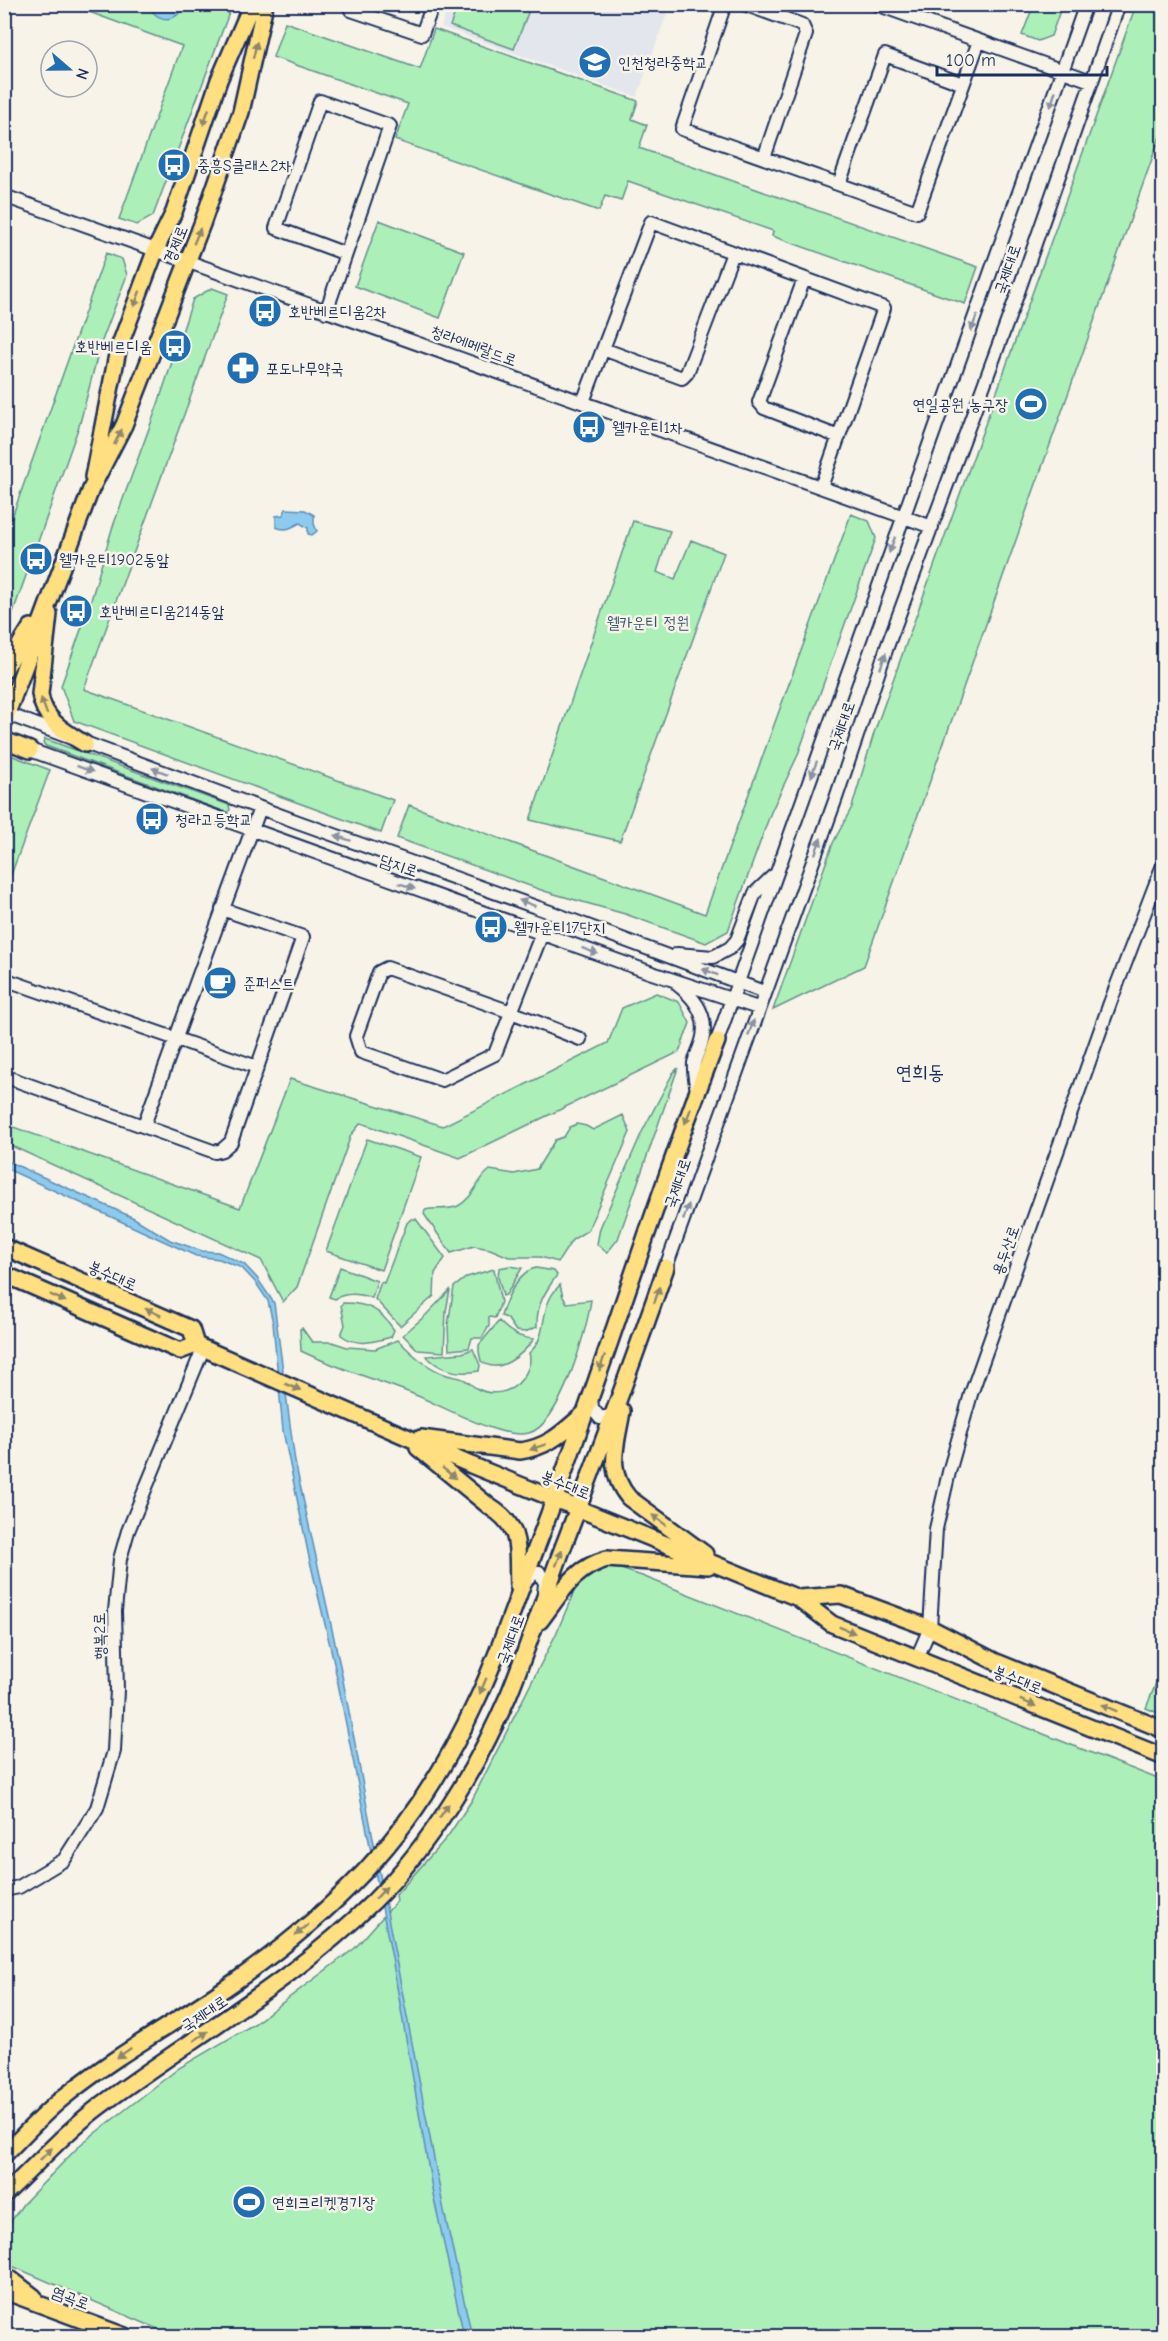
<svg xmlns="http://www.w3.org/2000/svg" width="1168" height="2341" viewBox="0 0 1168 2341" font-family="'Comic Neue','Poor Story',sans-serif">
	<rect width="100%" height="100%" fill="#f7f3e8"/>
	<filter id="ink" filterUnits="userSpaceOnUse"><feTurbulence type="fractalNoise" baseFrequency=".0167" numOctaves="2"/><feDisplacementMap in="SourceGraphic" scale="12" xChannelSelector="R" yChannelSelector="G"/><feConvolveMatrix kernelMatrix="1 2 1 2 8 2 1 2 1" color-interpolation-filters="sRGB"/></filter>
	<g filter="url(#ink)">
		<path fill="#e3e7ed" d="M449,5H670L637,97L441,27Z"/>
		<path fill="#adefb9" stroke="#648f8c" stroke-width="1.5" d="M1034,4L1062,5L1051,36L1038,41L1022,35Z
			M70,5H232L153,216L137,225L119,219L182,46Z
			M458,5V4L531,5L514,49L450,26Z
			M1136,5H1163V128L864,966L773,1010L833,843L852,807L874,733Z
			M285,22L420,69L434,29L638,101L632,119L647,125L639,148L978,267L965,304L772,236L773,231L628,181L621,201L605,196L599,211L395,140L408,104L273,57Z
			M379,220L464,252L440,318L355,286Z
			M106,253L122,259L127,275L100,346L80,423L5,635V537Z
			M212,288L228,294L84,689L393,800L381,833L74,721L61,686L89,607L112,529L158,404L193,299Z
			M851,514L869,521L876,538L797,757L771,812L728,931L706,943L625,914L544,891L397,838L409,805L705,914Z
			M633,521L670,531L657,572L675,579L691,540L724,553L620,841L530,820Z
			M45,739L229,805L230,810L227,812L223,811L46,746L43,743Z
			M5,753L50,770L5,891L4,753Z
			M656,993L679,1002L690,1023L679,1052L460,1158L361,1123L351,1135L297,1287L283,1302L261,1260L5,1143V1124L240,1208L290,1079L443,1126L608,1043L622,1008Z
			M678,1068L618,1239L607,1253L597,1244L600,1228L642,1132L673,1073Z
			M623,1115L630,1132L588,1230L572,1240L558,1262L540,1257H509L490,1249L474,1246L451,1253L424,1214L425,1210C436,1207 447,1211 458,1206C474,1198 477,1179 490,1170L514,1174L537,1169L555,1140L564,1137L570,1127L577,1124L586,1126L593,1130Z
			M367,1139L421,1157L381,1270L326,1251Z
			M411,1219H416L445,1258L435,1273L434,1296L400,1326L375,1299L381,1282L384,1283L407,1223Z
			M510,1266L522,1268L506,1295L503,1296L498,1277L499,1268Z
			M340,1267L377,1281L372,1298C360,1294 346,1292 335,1299L329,1297Z
			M536,1268L554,1271L557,1275C545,1292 536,1305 537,1327L525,1332L516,1331L507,1318L501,1316C506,1299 518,1271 536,1268Z
			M494,1269L501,1302L495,1318L489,1317V1326L482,1338H472L469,1348L449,1350L448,1325L454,1287L467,1277Z
			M560,1285L563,1297L567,1303L591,1300C587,1330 561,1424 529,1433C501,1441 436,1402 408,1392C372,1378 336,1368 301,1351L300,1329L302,1328L312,1342H332L347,1347L375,1349L398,1340C413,1355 427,1368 447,1375C453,1377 460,1377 465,1380C469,1382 472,1386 476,1388C491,1397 512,1393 522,1379C528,1371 532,1362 529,1353C551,1334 536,1308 560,1285Z
			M450,1290L446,1311L444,1352L418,1350L403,1335L426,1315Z
			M343,1303C368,1303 380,1309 394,1330L391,1337C373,1342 357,1347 341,1335L345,1325L341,1305Z
			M499,1321C510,1333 520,1338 534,1339C523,1354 499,1376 481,1361L479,1352V1345Z
			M473,1349L480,1365L479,1371C458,1375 441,1371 426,1356L462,1353Z
			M608,1566L618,1568L642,1576L1163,1781V2336H174L5,2263V2230L23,2204L81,2144L179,2068L254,2024L355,1948L397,1901L396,1895L448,1836L472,1800L556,1634L576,1587L583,1577L591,1571Z
			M1163,1633V1715L1146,1708L1160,1673L1159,1638Z"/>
		<path fill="#8ccbed" stroke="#5f8db4" stroke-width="1.5" d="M149,5H180L181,10C172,25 153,19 149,5Z
			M286,509L305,510L314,515V524L317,531L312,535L308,534V528L300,523C292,527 286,532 276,527V516L283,515Z
			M5,1160L134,1218L170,1240L202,1251L218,1252L244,1264L257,1278L274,1303L295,1462L341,1670L444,2211L472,2336H464L433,2194L392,1958L333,1658L309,1557L283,1431L273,1323L268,1301L256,1283L242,1268L219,1259L196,1256L5,1168Z"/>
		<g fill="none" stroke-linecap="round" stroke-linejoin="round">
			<defs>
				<path id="minor" d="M353,4L351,10L422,34L433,4
					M725,4L682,129L917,212L979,41
					M744,4L802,25L806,34L764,158
					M876,4L1091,81
					M839,184L885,55L963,84
					M4,196L932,527
					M804,279L759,402L764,408L839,437
					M326,312L390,126L320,101L276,228L346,254
					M603,349L682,378L687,373L733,253
					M583,402L651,222L884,308L821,487
					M7,714L298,822L550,912L764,992
					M30,750L652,973L758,1008
					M542,933L495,1054L442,1080L361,1052L356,1036L379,972L387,968L511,1012L580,1039
					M677,954L713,957L730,948L737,940L755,893L773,876
					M4,979L257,1067
					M678,985C696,999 709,1017 702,1041C700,1048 696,1056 694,1063C693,1071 696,1083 697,1091
					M717,1041L1086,4
					M4,1076L215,1152L222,1150L231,1142L303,937L222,909
					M144,1125L260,808
					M666,1267L836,798L887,647L1016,298L1119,4
					M591,1397L592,1408L600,1418L609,1416L615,1410
					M525,1582L534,1573L539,1572L545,1583L544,1594
					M917,1658L930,1628L936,1529L949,1472L971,1394L1110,1003L1164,862
					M4,1890L19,1887L64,1860L97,1808L114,1751L117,1690L115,1611L120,1559L128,1531L203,1349"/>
				<path id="major" d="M93,477L118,350L156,249L174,212L219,80L252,4
					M49,614L40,694C44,721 64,731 85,744
					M4,670L31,627
					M4,722L91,489L124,425L202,224L241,112L265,4
					M4,740L30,750
					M4,1247L191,1329L196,1345
					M4,1274L180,1351L196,1345L471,1465L798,1598L832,1624L1164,1757
					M622,1411C617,1444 605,1470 629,1498L705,1554
					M421,1438L520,1451C550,1447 564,1431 585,1413
					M418,1448L490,1507C524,1528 516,1550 518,1586
					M798,1598L841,1595L930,1628L994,1661L1164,1730
					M540,1621C561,1594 573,1568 607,1559L708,1566
					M4,2155C25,2134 45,2111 69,2093C123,2050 184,2018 240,1978C284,1947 327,1911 365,1871C411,1822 449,1761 477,1700C499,1654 514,1605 532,1559C598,1388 650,1212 717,1041
					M4,2195C36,2165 65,2132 100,2106C192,2037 291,1983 374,1901C431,1844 477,1768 509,1694C528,1647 544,1598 562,1550C598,1456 633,1362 666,1267
					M4,2274L34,2297
					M4,2291L125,2336"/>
			</defs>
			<use href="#minor" stroke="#1b2f5e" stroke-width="16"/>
			<use href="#major" stroke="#1b2f5e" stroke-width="20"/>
			<use href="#minor" stroke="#f7f3e8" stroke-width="12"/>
			<use href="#major" stroke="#ffdf80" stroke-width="15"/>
		</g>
		<defs><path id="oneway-solid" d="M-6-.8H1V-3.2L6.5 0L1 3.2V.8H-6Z" transform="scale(1.5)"/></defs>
		<g fill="#8d876f">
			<use href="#oneway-solid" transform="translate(255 50) rotate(-77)"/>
			<use href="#oneway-solid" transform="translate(206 117) rotate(109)"/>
			<use href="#oneway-solid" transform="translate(197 236) rotate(-67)"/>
			<use href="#oneway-solid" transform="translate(137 299) rotate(111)"/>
			<use href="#oneway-solid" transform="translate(118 437) rotate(-63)"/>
			<use href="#oneway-solid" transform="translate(44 706) rotate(-110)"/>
			<use href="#oneway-solid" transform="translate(688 1116) rotate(111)"/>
			<use href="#oneway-solid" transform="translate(657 1295) rotate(-71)"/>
			<use href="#oneway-solid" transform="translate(58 1298) rotate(24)"/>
			<use href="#oneway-solid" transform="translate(153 1312) rotate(-156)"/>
			<use href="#oneway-solid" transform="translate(602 1363) rotate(109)"/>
			<use href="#oneway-solid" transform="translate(293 1387) rotate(23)"/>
			<use href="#oneway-solid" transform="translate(538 1447) rotate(161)"/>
			<use href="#oneway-solid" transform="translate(449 1473) rotate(39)"/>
			<use href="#oneway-solid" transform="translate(659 1520) rotate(-144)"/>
			<use href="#oneway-solid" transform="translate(559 1558) rotate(-69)"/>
			<use href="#oneway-solid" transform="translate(847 1630) rotate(22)"/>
			<use href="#oneway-solid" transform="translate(483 1686) rotate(113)"/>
			<use href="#oneway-solid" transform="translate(1028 1703) rotate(22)"/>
			<use href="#oneway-solid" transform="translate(1109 1708) rotate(-158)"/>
			<use href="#oneway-solid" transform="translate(444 1811) rotate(-56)"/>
			<use href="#oneway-solid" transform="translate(381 1893) rotate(-47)"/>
			<use href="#oneway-solid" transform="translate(302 1930) rotate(140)"/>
			<use href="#oneway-solid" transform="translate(201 2036) rotate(-33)"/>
			<use href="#oneway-solid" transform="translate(124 2053) rotate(145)"/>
			<use href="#oneway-solid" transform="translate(46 2154) rotate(-45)"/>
		</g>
		<g fill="#8991a3">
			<use href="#oneway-solid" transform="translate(1053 99) rotate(107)"/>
			<use href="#oneway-solid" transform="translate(974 323) rotate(110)"/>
			<use href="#oneway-solid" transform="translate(892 545) rotate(110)"/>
			<use href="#oneway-solid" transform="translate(883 661) rotate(-71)"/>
			<use href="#oneway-solid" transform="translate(85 769) rotate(20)"/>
			<use href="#oneway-solid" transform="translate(814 769) rotate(110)"/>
			<use href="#oneway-solid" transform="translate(160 771) rotate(-160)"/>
			<use href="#oneway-solid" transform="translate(343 838) rotate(-161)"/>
			<use href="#oneway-solid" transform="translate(818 846) rotate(-70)"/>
			<use href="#oneway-solid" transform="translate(407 886) rotate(19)"/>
			<use href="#oneway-solid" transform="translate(527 903) rotate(-160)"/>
			<use href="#oneway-solid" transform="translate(590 951) rotate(20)"/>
			<use href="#oneway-solid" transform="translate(710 972) rotate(-158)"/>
			<use href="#oneway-solid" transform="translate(751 1028) rotate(-70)"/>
			<use href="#oneway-solid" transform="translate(686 1212) rotate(-71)"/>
		</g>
	</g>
	<defs>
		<symbol id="school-disc" viewBox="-11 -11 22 22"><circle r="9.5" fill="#1f6fb2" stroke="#f7f3e8"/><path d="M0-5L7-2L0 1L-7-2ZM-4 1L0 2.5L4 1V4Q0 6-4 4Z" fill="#fff"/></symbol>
		<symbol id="bus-disc" viewBox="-11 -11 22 22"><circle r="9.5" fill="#1f6fb2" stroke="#f7f3e8"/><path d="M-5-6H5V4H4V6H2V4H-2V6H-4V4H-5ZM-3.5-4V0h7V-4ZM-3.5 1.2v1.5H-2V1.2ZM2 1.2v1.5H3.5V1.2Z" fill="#fff"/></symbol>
		<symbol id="pharmacy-disc" viewBox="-11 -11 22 22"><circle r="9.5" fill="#1f6fb2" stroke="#f7f3e8"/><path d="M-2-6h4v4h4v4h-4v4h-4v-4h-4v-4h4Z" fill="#fff"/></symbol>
		<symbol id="stadium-disc" viewBox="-11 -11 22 22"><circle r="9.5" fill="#1f6fb2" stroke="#f7f3e8"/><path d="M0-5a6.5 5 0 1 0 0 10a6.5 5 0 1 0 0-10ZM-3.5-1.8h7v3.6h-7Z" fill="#fff"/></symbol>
		<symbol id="cafe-disc" viewBox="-11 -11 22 22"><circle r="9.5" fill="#1f6fb2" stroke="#f7f3e8"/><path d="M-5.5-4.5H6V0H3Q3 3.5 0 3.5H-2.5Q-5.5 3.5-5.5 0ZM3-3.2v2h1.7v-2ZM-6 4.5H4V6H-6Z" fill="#fff"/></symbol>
	</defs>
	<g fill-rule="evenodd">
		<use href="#school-disc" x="576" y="43" width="38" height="38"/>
		<use href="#bus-disc" x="155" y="146" width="38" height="38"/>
		<use href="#bus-disc" x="246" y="292" width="38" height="38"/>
		<use href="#bus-disc" x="156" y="327" width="38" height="38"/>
		<use href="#pharmacy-disc" x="224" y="349" width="38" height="38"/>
		<use href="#stadium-disc" x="1012" y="385" width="38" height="38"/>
		<use href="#bus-disc" x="570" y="408" width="38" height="38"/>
		<use href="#bus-disc" x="17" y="540" width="38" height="38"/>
		<use href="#bus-disc" x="57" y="592" width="38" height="38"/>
		<use href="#bus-disc" x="133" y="800" width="38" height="38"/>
		<use href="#bus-disc" x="472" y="908" width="38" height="38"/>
		<use href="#cafe-disc" x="201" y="964" width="38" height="38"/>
		<use href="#stadium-disc" x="230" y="2183" width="38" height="38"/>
	</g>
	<g text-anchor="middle" stroke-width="5" stroke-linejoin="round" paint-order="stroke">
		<g font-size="16" fill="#1b2f5e" stroke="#f7f3e8" text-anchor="start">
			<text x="618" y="68">인천청라중학교</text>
			<text x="197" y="171">중흥S클래스2차</text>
			<text x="288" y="317">호반베르디움2차</text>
			<text x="152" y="352" text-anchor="end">호반베르디움</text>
			<text x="266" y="374">포도나무약국</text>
			<text x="1008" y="410" text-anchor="end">연일공원 농구장</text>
			<text x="612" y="433">웰카운티1차</text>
			<text x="59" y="565">웰카운티1902동앞</text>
			<text x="99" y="617">호반베르디움214동앞</text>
			<text x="175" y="825">청라고등학교</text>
			<text x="514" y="933">웰카운티17단지</text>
			<text x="243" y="989">준퍼스트</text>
			<text x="272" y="2208">연희크리켓경기장</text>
		</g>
		<g font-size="16" fill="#1b2f5e" stroke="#f7f3e8">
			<text transform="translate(175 244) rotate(-68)" y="6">경제로</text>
			<text transform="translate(1007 269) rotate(-71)" y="6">국제대로</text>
			<text transform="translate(474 345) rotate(20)" y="6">청라에메랄드로</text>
			<text transform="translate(841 726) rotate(-71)" y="6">국제대로</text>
			<text transform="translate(399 865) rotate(19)" y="6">담지로</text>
			<text transform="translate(677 1183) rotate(-71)" y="6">국제대로</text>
			<text transform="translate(1005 1250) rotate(-70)" y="6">용두산로</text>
			<text transform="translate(113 1275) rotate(24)" y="6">봉수대로</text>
			<text transform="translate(566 1484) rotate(22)" y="6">봉수대로</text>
			<text transform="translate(99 1636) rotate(-91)" y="6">행복2로</text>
			<text transform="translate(510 1639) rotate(-70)" y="6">국제대로</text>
			<text transform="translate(1018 1679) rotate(22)" y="6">봉수대로</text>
			<text transform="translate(204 2013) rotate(-34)" y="6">국제대로</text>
			<text transform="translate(71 2297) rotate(21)" y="6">염곡로</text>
		</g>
		<g font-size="16" fill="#385570" stroke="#f7f3e8">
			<text x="648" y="628">웰카운티 정원</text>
		</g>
		<g font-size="20" fill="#1b2f5e" stroke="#f7f3e8">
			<text x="920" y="1079">연희동</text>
		</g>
	</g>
	<rect width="1168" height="2341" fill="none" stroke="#f7f3e8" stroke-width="24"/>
	<rect x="12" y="12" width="1144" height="2317" fill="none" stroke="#1b2f5e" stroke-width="2" filter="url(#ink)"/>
	<g transform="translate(69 69) rotate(110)"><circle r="28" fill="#f7f3e8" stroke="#9fa5b1" stroke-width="1.5"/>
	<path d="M0-4.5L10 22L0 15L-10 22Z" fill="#1f6fb2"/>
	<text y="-9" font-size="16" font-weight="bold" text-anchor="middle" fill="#1b2f5e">N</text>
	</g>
	<path d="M937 66v9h170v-9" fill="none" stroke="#1b2f5e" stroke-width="3"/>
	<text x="946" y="66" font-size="18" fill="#1b2f5e" stroke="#f7f3e8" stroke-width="4.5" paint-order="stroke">100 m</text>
</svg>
